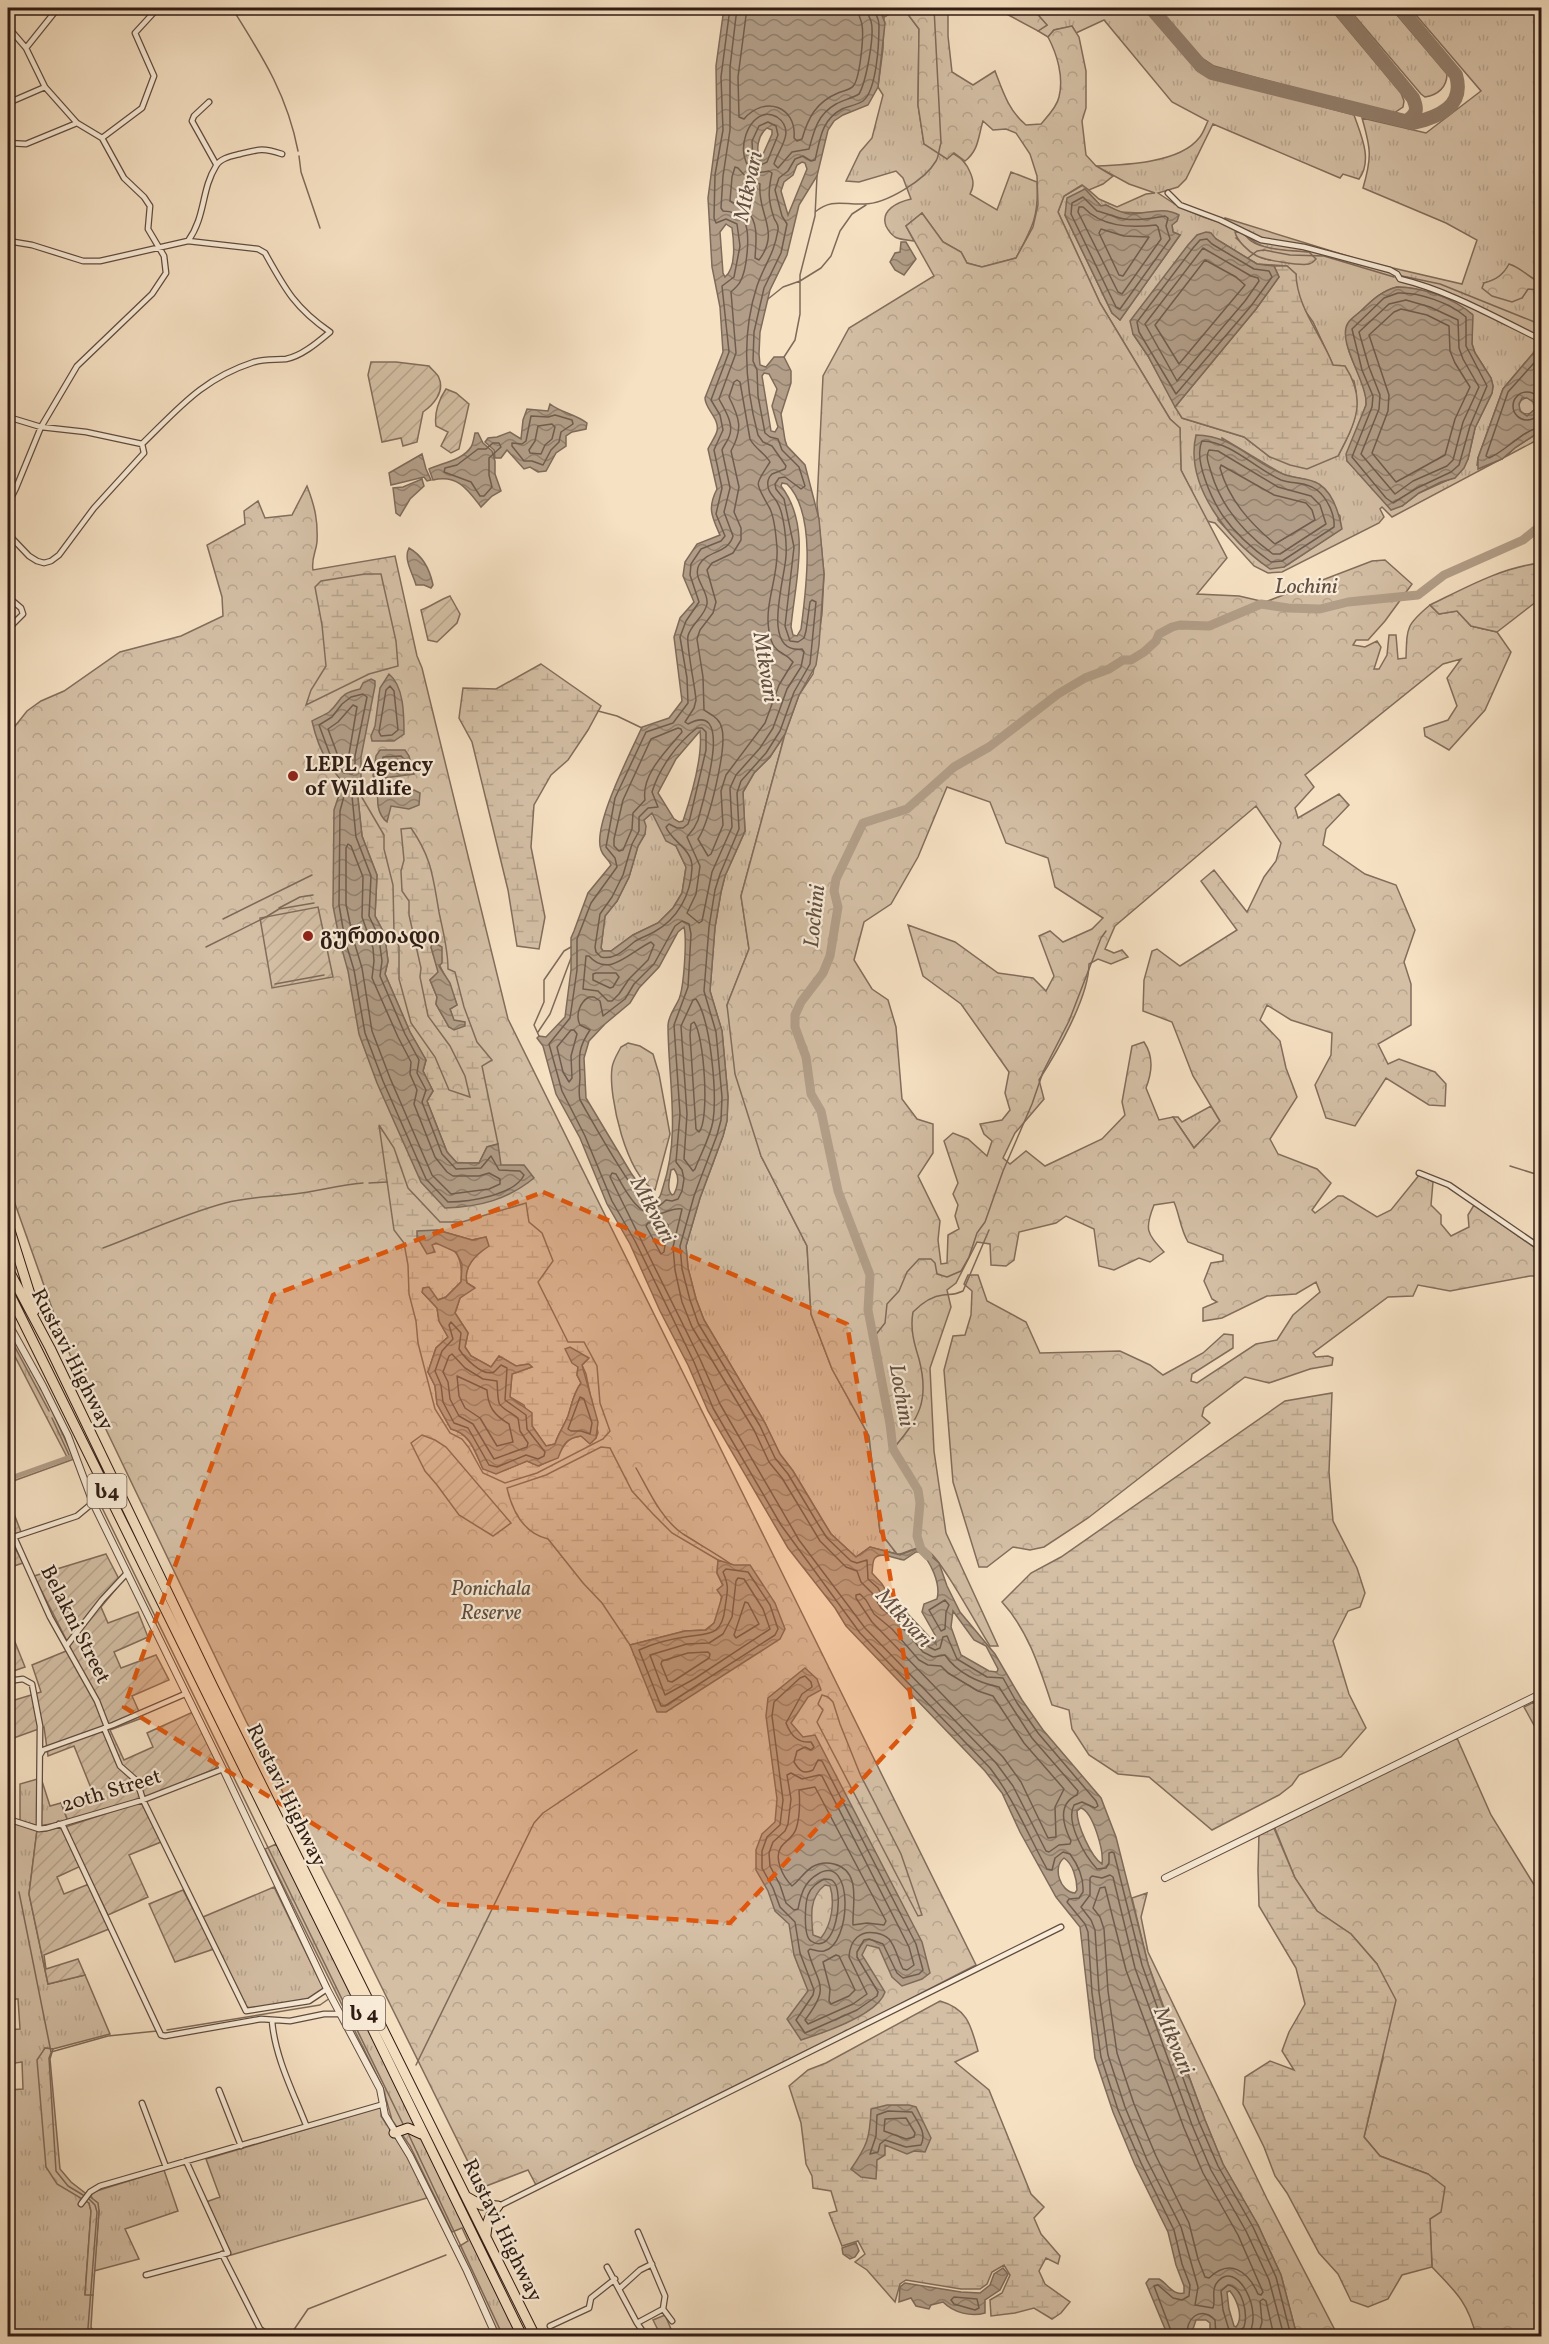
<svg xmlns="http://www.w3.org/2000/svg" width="1549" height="2344" viewBox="0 0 1549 2344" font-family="Vollkorn,'Noto Serif Georgian',serif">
	<defs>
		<pattern id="grass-tufts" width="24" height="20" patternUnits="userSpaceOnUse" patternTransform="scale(1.5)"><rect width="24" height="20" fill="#d4bfa5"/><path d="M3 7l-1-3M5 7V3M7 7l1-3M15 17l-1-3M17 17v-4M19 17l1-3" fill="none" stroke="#b6a48d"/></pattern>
		<pattern id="forest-crowns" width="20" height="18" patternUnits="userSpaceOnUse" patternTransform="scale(1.5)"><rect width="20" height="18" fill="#d4bfa5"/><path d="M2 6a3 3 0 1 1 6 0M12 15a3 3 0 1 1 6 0" fill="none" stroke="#b6a48d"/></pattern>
		<pattern id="wetland-marsh" width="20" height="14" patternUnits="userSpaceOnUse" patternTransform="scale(1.5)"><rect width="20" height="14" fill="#d4bfa5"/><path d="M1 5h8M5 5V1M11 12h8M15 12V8" fill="none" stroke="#b6a48d"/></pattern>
		<pattern id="garden-furrows" width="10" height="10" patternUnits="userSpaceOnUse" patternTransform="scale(1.5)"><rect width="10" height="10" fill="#d4bfa5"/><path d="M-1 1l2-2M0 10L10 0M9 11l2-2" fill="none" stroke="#b6a48d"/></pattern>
		<pattern id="water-waves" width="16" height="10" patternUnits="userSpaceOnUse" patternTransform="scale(1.5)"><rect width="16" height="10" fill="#b29e88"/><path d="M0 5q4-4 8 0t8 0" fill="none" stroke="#91806e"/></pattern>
	</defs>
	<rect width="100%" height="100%" fill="#f6e1c3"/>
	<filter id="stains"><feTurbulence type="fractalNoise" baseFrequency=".00333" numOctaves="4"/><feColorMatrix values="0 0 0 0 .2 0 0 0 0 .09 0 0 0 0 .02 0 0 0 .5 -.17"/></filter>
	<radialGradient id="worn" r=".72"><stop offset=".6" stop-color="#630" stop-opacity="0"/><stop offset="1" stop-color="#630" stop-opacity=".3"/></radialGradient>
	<path fill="url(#grass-tufts)" stroke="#826d5c" stroke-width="1.5" fill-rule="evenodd" d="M1032,8H1144L1174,43L1208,76L1354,115C1361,135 1373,160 1359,179L1343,174L1340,178L1213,124L1186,179L1178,187L1158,193C1177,207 1199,217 1222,223L1225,218L1367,262L1462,284L1477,240L1446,223L1363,188C1372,157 1371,149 1362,118L1426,133L1481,91L1410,8H1541V283L1510,265C1503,275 1496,280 1484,283L1522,298L1528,289L1540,290L1541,347L1535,351L1503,389L1478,458L1477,465L1502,459L1516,447L1541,431V438L1392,517L1382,507L1380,509L1384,517L1379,523L1282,572L1268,573L1254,566L1215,523L1207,521L1181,470L1180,428L1170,419L1100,303L1058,212L1064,196L1083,185L1099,199L1117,207L1146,194L1155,193L1129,184L1096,166C1124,165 1180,163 1199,138C1203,134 1205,127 1208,121L1172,102L1104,20L1076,33L1072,26L1054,30L1048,37L1038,31L1047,25ZM1085,189L1101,206L1106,205L1119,212L1141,213L1172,225L1173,232L1180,235L1120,320L1112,313L1065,215ZM1247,235C1259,252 1290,251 1309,252C1272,265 1265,265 1236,238ZM1216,239L1257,264L1287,266L1296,274V290L1303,308L1313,322L1333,365L1354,381C1362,411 1352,429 1338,456L1270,457L1244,437L1182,418L1148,356L1133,334ZM1397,287C1425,287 1449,302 1472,314V344L1475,353L1491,378L1493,386L1492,393L1475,428L1468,459L1455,477L1419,493L1402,506L1347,461L1366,405C1369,369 1324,344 1362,310C1374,299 1382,291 1397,287ZM1222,438L1284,475L1307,480L1340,516L1341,529L1284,567L1262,563L1242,546L1218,520Z
		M1158,8H1330L1401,93L1404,101L1403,107L1394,113L1383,112L1214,66L1199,56Z
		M1348,8H1391L1447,74C1447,87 1438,95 1425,97L1421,94Z
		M898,9H904L919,29L918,105L924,144C943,150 962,152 970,172C974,181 974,186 970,194L997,210L1011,172L1037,182C1039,217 1032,228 1016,258L982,267L967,263L961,252L943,242L922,213L906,226L914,241C909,240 900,240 895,237C892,235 888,230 886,226C880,210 898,202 911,199L903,178L896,171L859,182L846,181L860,152L872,138L883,95L878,87L883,49L884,17Z
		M1519 406a8 8 0 1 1 16 0a8 8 0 1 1-16 0Z
		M785,734L741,896L749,949L727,1005L761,1156L807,1246L811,1314L832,1369L869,1436L880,1532L897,1554L870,1547L856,1557L831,1534L823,1521L793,1471L780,1454L765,1423L704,1320L696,1299L688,1268L686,1246L700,1198L723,1136L727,1121L728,1097L722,1031L710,991L715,927L721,892L725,876L745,831L743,792L754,773L770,757Z
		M652,813L676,846L686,867L682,893L673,908L658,923L633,935L611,951H603L601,948L605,916L617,901L629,877L638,846L645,834L644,820Z
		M1211,1106L1220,1121L1194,1148L1173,1117H1178L1182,1122Z
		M8,1329L40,1385L74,1459L8,1483V1478L68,1459L8,1343Z
		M41,1778L50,1806L61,1803L68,1821L39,1826L20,1821V1784Z
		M8,1821L37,1830L29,1894L48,1984L85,1975L110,2034L53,2049L45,2048L46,2167L89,2203L91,2211L85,2294L93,2295L91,2327L96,2336H8V2090L23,2089L22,2062L8,2064V2030L20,2029L18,1999H8Z
		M276,1844L352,1993L517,2336H499L458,2247L468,2241L462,2228L452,2232L410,2146L392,2120L383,2088L265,1849Z
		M274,1887L324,1990L311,1999L252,2009L245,2006L203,1917Z
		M381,2107V2116L408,2157L427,2198L231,2255L206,2202L220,2197L206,2159Z
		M164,2170L178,2211L125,2229L139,2259L94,2271L99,2211L91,2196L93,2192Z"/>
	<path fill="url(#forest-crowns)" stroke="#826d5c" stroke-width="1.5" fill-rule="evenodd" d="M879,8H948V36L952,72L973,85L995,71C1003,92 1009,111 1026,125L1041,124C1047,117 1057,107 1059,97C1064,77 1057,54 1048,37L1054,30L1072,26L1079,37L1086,71V108L1082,121L1086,155L1096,166L1113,176L1103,184L1089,190L1082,185L1064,196L1058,212L1100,303L1170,419L1180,428L1181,470L1227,558L1197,594L1239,596L1265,602L1372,561L1385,560L1412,584L1385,621L1368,640H1356L1353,645L1365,647L1377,641L1381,647L1374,669H1379L1387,655L1389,635H1396L1398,659L1406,658C1407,627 1406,625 1430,605L1439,614L1457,611L1471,626L1497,632L1511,652L1485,710L1449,750L1425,736L1424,728L1448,720L1457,706L1447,678L1461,659L1443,664L1305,775L1314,787L1295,808L1298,818L1339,794L1349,805L1326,829L1323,845L1365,874L1396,885L1415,930L1404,962L1411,984V1025L1378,1044L1388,1064L1399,1059L1435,1072L1446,1084L1445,1106L1429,1105L1386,1078L1355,1126L1326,1118L1315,1085L1331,1055L1332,1033L1291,1020L1267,1005L1260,1020L1280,1041L1286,1068L1297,1097L1270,1139L1278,1154L1317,1169L1331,1183L1312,1210L1315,1213L1338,1196H1343L1377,1217L1391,1210L1420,1174L1433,1182L1431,1205L1441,1215V1224L1451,1236L1469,1227L1468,1215L1474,1205L1541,1252V1276H1530L1450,1291L1418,1285L1413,1296L1388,1297L1313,1353L1316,1357L1328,1356L1333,1358L1332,1365L1310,1369L1269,1383L1245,1377L1204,1408L1202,1416L1210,1423L1088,1518L1044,1547L1030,1550L1013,1547L987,1567H979L953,1482L944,1370L953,1336L965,1335L971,1315L972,1291L964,1284L968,1275H978L987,1301L1026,1322L1040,1353L1120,1351L1150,1365L1163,1375L1203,1353L1224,1334L1233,1335V1348L1192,1374L1191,1381L1197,1383L1256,1344L1277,1340L1293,1315L1320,1292L1316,1282L1296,1294L1267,1296L1222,1318L1203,1321V1308L1217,1302L1212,1299L1204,1281L1211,1263L1223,1261V1255L1188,1242C1180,1228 1180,1216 1174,1202L1154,1205C1144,1230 1147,1233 1164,1252L1150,1262L1139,1258L1114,1270L1099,1266L1094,1229L1066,1216L1056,1223L1019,1232L1014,1260L1006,1266L991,1265L990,1244L977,1242L956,1283L947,1290L951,1307L930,1368L934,1451L946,1533L998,1646H990C979,1629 942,1560 928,1551C917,1543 907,1554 897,1554L880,1532L869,1436L832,1369L811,1314L807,1246L761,1156L735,1074L727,1005L749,949L741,896L785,734L799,695L813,674L822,614L824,574L817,504L823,376L849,328L934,276L906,226L922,213L943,242L961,252L967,263L982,267L1016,258L1033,227L1038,205L1037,176L1030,154L1016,133L1006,129L993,130L983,121C978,137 979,150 965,161L954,153L947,159L924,144L918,105L919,29L904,9H898L884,17ZM947,787L990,802L1006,843L1048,858L1055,887L1103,918L1092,929L1063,942L1050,931L1039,936L1054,976L1046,991L1033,978L998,973L955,942L908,925L923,976L961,1004L1009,1072L1005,1093L1010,1110L1002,1120L980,1124L984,1134L992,1141L987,1156L968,1139L953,1133L944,1141L958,1183L953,1194L958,1205L955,1216L959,1229L948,1235L947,1263L941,1264L938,1240L940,1221L918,1176L933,1153V1124L917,1119L902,1099L896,1027L888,1000L872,989L854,960L864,922L891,904L918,857ZM1256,806L1281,843L1276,861L1264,877L1247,912L1214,870L1201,881L1237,930L1180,966L1157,949L1152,951L1144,980L1143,1011L1172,1022L1193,1076L1220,1121L1194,1148L1173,1117L1159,1120L1146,1088C1152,1072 1154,1057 1144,1042L1132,1046L1122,1102L1125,1115L1102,1139L1045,1166L1026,1151L1010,1164L1003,1158L1015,1133L1044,1099L1039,1080C1057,1052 1089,997 1089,964L1098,959L1111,964L1128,957L1122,950L1114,953L1105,949L1115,926Z
		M1004,8H1032L1047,25L1038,31L1001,11Z
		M1235,232H1241C1245,234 1247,238 1251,241C1263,250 1294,251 1309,252L1316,259C1313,262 1313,263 1309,264C1301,266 1264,260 1257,256C1249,252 1237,241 1235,232Z
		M1509,264C1522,268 1529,278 1541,283V296L1540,290L1528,289L1522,298L1512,302L1492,296L1482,288L1484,283C1496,280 1503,275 1509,264Z
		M307,486C315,507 318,520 317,542C316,552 311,559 313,570L395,556L417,656L422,668L508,1019L976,1965L822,2044L536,2185L528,2170L481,2188L342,1907L246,1721L64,1342L8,1184V1111L14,1103L8,1095V735L27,711L41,701L64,691L120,652L181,636L223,616L222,597L207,545L245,524L244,511L258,501L265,518L292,515Z
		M628,1043L640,1046L653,1054L659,1074L670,1134L655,1190C627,1178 608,1096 612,1068C613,1060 618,1053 621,1047Z
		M1534,1702L1541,1715V1738L1524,1707Z
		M1457,1738L1491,1815L1541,1896V2336H1476C1468,2302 1455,2291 1432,2267L1428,2174L1380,2156L1364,2137L1383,2058L1377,1964L1351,1934L1317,1911L1295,1878L1274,1826Z
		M1147,1893L1141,1917L1148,1952L1267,2199L1338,2336H1297L1281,2275L1258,2225L1223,2164L1205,2120L1148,1964L1132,1898Z
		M45,2048L53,2049L50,2059L60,2169L71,2182L98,2203L99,2211L93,2295H85L91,2211L89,2203L57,2184L46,2167L37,2060Z"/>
	<path fill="url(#wetland-marsh)" stroke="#826d5c" stroke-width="1.5" fill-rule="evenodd" d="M1274,266H1287L1296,274C1297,308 1321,334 1333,365L1345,366C1367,400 1356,422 1338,456L1307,469L1290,465L1270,457L1244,437L1182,418L1175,407L1256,309L1279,277Z
		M1541,563V598L1497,632L1471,626L1457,611L1439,614L1430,605C1465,588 1502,567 1541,563Z
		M365,574H381L396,641L398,666L369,674L306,705L311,690L326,666L322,625L315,587L321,581Z
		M541,664L601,706L588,730L568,760L551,775L534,805L531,847L545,917L539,949L517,946L508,890L472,742L459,718L463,688L496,689Z
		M357,789L384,835V849L393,885L394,932L399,947V979L411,1023L435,1057L449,1090L470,1097L465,1076L450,1046L428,1016L420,977L421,968L409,915V901L402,891L401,871L404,860L401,829L411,828C432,858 433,878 439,912C443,932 448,949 448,969L455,972L464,1007L477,1042L492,1060L482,1066L498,1144L487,1147L479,1163H457L447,1152L427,1101L433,1091L423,1071L426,1060L410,1032L385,974L388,961L386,946L384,933L375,916L377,875L362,836ZM431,947C440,967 450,984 457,1005L450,1009L454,1021L465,1022L449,1027L436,1004L437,997L430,980L439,972Z
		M379,1125L394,1148L408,1188L440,1222H462L526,1203L529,1222L542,1233L553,1261L538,1282L568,1342H584L597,1366L600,1403L610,1431L603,1439L537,1473L505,1483L483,1473L469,1448L462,1439L450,1433L435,1409L418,1343L416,1321L409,1294L408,1265L404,1243L394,1230ZM437,1230L472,1240L486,1237L488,1246C475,1255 463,1266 467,1283L474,1287L460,1298L455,1313L468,1333L465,1347L471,1356L491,1367L499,1356L516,1366L528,1364L532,1367L512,1374L510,1397L524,1405L532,1426L546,1446L555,1444C558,1434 564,1426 568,1416C572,1404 573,1394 581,1383L577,1375L578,1367L589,1358L582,1365L586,1374L598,1433L596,1438L590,1443L581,1436C565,1438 565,1446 556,1457C552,1461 544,1463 539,1466L527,1461L505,1470L483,1469C475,1452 471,1434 451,1429L437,1404L435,1386L428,1372L436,1348L448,1337L439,1321L437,1308L422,1292L438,1300L446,1297L461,1282C463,1262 458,1241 432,1244Z
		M1332,1393L1329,1472L1333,1521L1357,1568L1365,1593L1360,1607L1348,1611L1333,1641L1349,1694L1366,1728L1341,1757L1299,1775L1292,1785L1279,1795L1212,1830L1149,1777L1118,1774L1089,1755L1072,1729L1069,1710L1052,1705C1040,1669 1028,1630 1002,1602L1031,1573L1061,1557L1285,1401Z
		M601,1447L610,1448L632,1491L653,1514L672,1533L718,1560L717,1573L723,1586L719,1613L714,1623L705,1630L685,1631L630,1645L602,1603L583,1583L548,1539C523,1533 512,1510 507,1488L546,1475Z
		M822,1695L828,1697L833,1702L840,1724L860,1774L901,1854L922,1915L918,1916L817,1722L823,1710L818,1704Z
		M1273,1826L1295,1878L1317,1911L1351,1934L1377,1964L1396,2000L1364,2137L1380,2156L1428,2174L1445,2187L1441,2212L1430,2219L1432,2267L1402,2275L1388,2299L1368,2307L1351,2301L1338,2274L1319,2253L1287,2193L1275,2176L1264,2147L1243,2104L1245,2077L1270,2061L1294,2070L1282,2051L1289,2032L1305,2004L1296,1968L1259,1906L1258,1870L1259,1833Z
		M940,2001C968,2009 971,2026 978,2051L955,2062L989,2090L1031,2194L1044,2207L1034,2218L1041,2234L1060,2256L1058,2264L1046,2258L1039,2271L1045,2284L1070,2302L1061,2313L1052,2319L1034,2308L1015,2313L991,2316L990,2300L1002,2293L1010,2275L1004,2265L992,2272L987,2284L980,2289H961L906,2280L900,2284L895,2302L867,2270L855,2262L865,2254L858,2241L842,2246L829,2213L837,2211L831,2191L813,2188L812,2176L806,2164L801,2123L789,2086L808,2070L826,2063Z"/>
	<path fill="url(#garden-furrows)" stroke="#826d5c" stroke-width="1.5" d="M371,362H396L429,366C432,370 438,374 439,378C445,392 433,405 423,412L417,442L403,446L401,438L382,442L368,375Z
		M446,389L456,393L469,404L459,449L451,453L441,446L448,432L436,426C434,413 439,399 446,389Z
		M450,596L460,614L457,623L437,642L428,640L421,610C432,606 439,600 450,596Z
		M318,907L333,977L272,988L260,918Z
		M422,1435L435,1440L446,1447L511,1523L493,1536L459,1515L437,1485L425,1471L411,1443Z
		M8,1498L21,1532L8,1536Z
		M12,1542L23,1563L8,1568V1544Z
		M106,1554L121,1583L101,1607L108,1623L138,1612L148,1637L114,1652L121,1668L156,1655L169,1680L132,1696L142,1718L110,1730L124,1760L153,1747L147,1733L193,1712L219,1763L215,1769L139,1800L68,1821L61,1803L93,1793L74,1746L48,1756L44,1727L11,1739L8,1726V1702L41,1692L32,1665L71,1649L34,1576Z
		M11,1632L25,1667L8,1673V1633Z
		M141,1802L161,1842L129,1855L148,1897L108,1915L65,1827Z
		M61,1827L81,1866L57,1877L64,1894L89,1884L109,1929L44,1955L46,1969L78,1959L85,1975L48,1984L29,1894L37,1830L46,1831Z
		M183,1890L214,1949L175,1962L149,1904Z"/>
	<path fill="#d4bfa5" stroke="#826d5c" stroke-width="1.5" d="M665,2315L674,2336H661L653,2320Z"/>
	<path fill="url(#water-waves)" stroke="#7e6a5a" stroke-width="1.5" fill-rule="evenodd" d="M724,8H879L885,23L878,87L868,105L843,115L834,121L828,130L817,176L799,205L787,255L770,290L760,332L759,354L760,365L766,367L774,357H784L791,371V383L781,414L785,440L787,446L805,465L819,519L824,574L819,645L816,665L799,695L785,734L770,757L754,773L743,792L745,831L725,876L721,892L715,927L710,991L722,1031L728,1097L727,1121L723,1136L700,1198L686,1246L688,1268L696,1299L704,1320L765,1423L780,1454L793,1471L823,1521L831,1534L856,1557L870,1547L900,1555L918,1548L923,1549L939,1563L947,1586L960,1612L995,1654L1022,1700L1043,1730L1101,1798L1116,1837L1148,1964L1160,1999L1205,2120L1223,2164L1258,2225L1281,2275L1297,2336H1210V2323L1206,2320H1196L1193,2329L1195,2336H1168L1146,2283L1149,2279H1159C1168,2284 1173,2296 1184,2293V2286L1176,2265L1168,2232L1135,2165L1113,2112L1095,2058L1080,1927L1056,1897L1020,1832L1002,1793L985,1771L846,1626L835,1608L788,1548L708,1411L688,1365L660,1311L630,1244L607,1204L580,1138L556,1094L543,1046L537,1038L539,1036L546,1037L565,1017L571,970V938L574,931L588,893L611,865C609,859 603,857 601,850C592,826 631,752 642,727L669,718L682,701L674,637L680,618L694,602L683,576L685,562L697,544L720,535C712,517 707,508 717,489L708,449C710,444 716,436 717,431C720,419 705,409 705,398L723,352L720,307L712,267L708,198L717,130L716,66ZM767,128L772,130V134L760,161C756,150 757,136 767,128ZM802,162L805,163L807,169L788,215L781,191L784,182L793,175L797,165ZM726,224L732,228C734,242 736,268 725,277L723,273L720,232ZM764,373L769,374L777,389L772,406L778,427L775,432L771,431L762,376ZM782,483L787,484C817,513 806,591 801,629L797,636L793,635L791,627C795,581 812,526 781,486ZM700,731C703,756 691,797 683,821L679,822L674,819L658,793L676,759ZM652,813L666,841L676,846L686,867L682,893L673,908L658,923L633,935L611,951H603L601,948L605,916L617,901L629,877L638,846L645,834L646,826L644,820ZM684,927C687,939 684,987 679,999C675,1008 669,1014 668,1025C668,1079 681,1133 663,1187C661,1193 661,1199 654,1201L650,1200L631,1173L586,1098L584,1058L589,1041L605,1024L630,1003L639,988L659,967L678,932ZM674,1169C680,1177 678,1186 674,1194L672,1195C666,1189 670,1178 671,1170ZM916,1552H919C931,1560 941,1585 937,1599L924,1604L922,1612L935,1635L936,1644L906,1612L891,1599L882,1584L872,1573C873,1568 872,1561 875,1558C880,1551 896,1559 904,1560ZM953,1611L974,1640L986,1646L998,1669L997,1672L989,1671L961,1655L951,1627ZM1081,1808C1093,1812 1104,1851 1102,1864C1091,1857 1077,1825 1077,1811ZM1064,1858C1073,1864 1077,1879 1077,1890L1075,1893C1060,1892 1052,1867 1064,1858ZM1230,2291C1237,2300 1244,2317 1236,2327L1234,2326L1229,2309L1227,2292Z
		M1085,189L1101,206L1106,205C1114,209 1121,213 1130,214C1147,214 1163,206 1179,215L1177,221L1172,225L1173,232L1180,235L1120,320L1112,313L1065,215L1067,198Z
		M1206,232L1211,233L1216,239L1257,264L1274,266L1279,277L1256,309L1175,407L1148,356L1133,334L1130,321L1188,245L1197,235Z
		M901,242H906L916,259L904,275L895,270L890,262L895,253L900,252Z
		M1397,287C1422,287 1454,298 1473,315L1472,344L1475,353L1491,378L1493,386L1492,393L1475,428L1468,459L1464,468L1455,478L1441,482L1419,493L1402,506L1391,510L1347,461L1346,454L1366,405C1368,383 1336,341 1348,323C1351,318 1358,314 1362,310C1373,299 1382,291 1397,287Z
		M1541,347V431L1516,447L1502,459L1478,469V458L1503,389L1535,351ZM1522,398H1527L1533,402L1535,409L1527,416L1520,411L1519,404Z
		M550,404C562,413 575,414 587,423L586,429L572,432L566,436V446L556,453L546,471L538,472L530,467L524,469L507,450L501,458H495L494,450L485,442L488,438L497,437L510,432L521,439L523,420L527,409L548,411Z
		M475,433H478L483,443L492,451L495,461V474L501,491L492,496L481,507C468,490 458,474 433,480L429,469C442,463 463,460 471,447C473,444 474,437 475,433Z
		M1196,435C1232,435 1252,462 1283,474C1294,479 1309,477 1319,484C1333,493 1339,513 1342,529L1284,567L1270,569C1230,541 1184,487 1196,435Z
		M422,454L426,469L431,480L427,481L424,477L391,485L389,473Z
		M422,479L424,486L410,499L400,516L396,513L393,488L403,487Z
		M409,548C423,556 430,570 433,585L431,588L424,585H416C413,574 403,559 409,548Z
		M389,674C404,686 404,715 404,734L394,741H372L371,736L375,726L380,688Z
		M371,679L375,681V686L361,757V778L356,781L340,779C325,762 317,744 312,721C317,718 325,715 329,712C343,700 337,694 360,689L363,683Z
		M380,750H405L409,756L414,774L376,779L373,776L376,756Z
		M342,786L357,789L362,836L377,875L375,916L384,933L386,946L388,961L385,974L410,1032L426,1060L423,1071L433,1091L427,1101L447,1152L457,1163H479L487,1147L498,1144L501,1165H524L534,1178C507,1200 479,1207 445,1208L421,1182L377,1083L359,1034L348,971L340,942L333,906L334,810Z
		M378,790H414L420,793L419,805L409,809L391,806L387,822C377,814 377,802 378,790Z
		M433,942L442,947V963L439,966L450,983L457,1005L450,1009L454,1020L465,1022V1026L454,1030L449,1027L436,1004L437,997L430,980L438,972L431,947Z
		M437,1230L472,1240L486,1237L489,1246C476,1255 463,1266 467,1283L475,1288L460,1298L455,1313L468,1333L465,1347L471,1356L491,1367L499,1356L516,1366L529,1364L532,1367L512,1374L510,1397L532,1413V1426L546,1446L555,1444C558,1434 564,1426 568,1416C572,1404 573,1394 581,1383L577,1375L578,1367L572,1363L565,1349L570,1347L589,1358L582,1365L598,1422L596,1438L590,1444L581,1436C566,1438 563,1445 558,1458L538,1466L527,1461L496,1474L483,1469C475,1452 471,1434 451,1429L437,1404L435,1386L428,1372L436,1348L448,1337L439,1321L437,1308L422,1292L423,1288L429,1287L438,1300L446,1297L461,1282L462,1264L456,1252L436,1243L432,1245L435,1252L427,1254L417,1237V1231Z
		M718,1560L734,1565H750L775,1603L785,1629L780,1639L666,1712H657L630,1645L685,1631L706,1630L714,1623L722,1597L717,1590L723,1585L717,1573Z
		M805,1668L817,1679L821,1690L808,1697L791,1723L803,1737L815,1735L922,1942L930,1973L922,1979L902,1986L892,1977L879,1948L867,1945L862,1955L885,1992C878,2015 823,2033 801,2040L787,2019L808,1991L794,1955L789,1924L775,1911L768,1891L756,1870V1850L762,1834L775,1822L777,1799L766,1716L768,1698ZM825,1885L830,1886C835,1902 832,1924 821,1938L813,1935C811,1916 809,1897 825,1885Z
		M887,2105H909L916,2107L931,2138L925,2152L914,2151L907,2154L885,2145V2155L877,2160L876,2179L861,2177L851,2169C867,2146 870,2138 871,2109Z
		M856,2243L859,2251L855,2257L850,2259L843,2254L842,2248Z
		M1003,2268L1008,2274L1000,2290L985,2300V2313C971,2317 954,2313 943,2302L931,2305L929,2309L916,2306L911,2298L899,2302L900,2287L905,2283L961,2292L980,2293L990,2285L994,2274Z"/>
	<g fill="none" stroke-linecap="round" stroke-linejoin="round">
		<path stroke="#705c4e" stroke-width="1.5" d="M730,8L721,77L723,130L715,175L714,218L716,223L726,219L737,224L740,246L734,277L722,286L729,352L711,400L720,415L723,430L714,450L722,488L716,514L725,536L721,541L701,549L691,564L690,575L699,602L686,621L680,637L687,678L688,703L673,723L646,732L615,798L606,847L615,858L617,867L591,903L577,939V970L570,1018L549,1044L562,1091L585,1136L612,1201L635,1241L694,1362L713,1408L781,1525L860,1633L990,1768C1014,1799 1028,1835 1047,1869L1052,1870L1055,1858L1063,1852L1070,1854C1078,1865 1084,1878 1083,1892L1079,1898L1069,1899L1067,1902L1085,1924L1088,1932L1092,1993L1101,2057L1118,2110L1141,2163L1174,2230L1182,2264L1190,2285L1189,2296L1182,2300L1173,2298L1158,2285L1154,2286L1173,2336
			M737,8L730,67V130L723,176L721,208L723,211C731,211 739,214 744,221C751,232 747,270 740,282C738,286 734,289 731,292L736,353L719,399C724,409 735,424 729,437C727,442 724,445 722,450L730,488L724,512L733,536C728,554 707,550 699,565C692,578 709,591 707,604C705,616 691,624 688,636C686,645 695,686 696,700L694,708L685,722L688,724C736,698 702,803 698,820L694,828L687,837L700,866L696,894L687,913L699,923L702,921L712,872L732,827L730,788L736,775L760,748L773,728L787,689L801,667L804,652L802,649C760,654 785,579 786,556C787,543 784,513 777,502C774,496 768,493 768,486C767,481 769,477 772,474L785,469L786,466L772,446L763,442L758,435C745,386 741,335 757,286C764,265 774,255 778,230C779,224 776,223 774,218C768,200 768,191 772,173L769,171L757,173C729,161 749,101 777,117C783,121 786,127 786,133C785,144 777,154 774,164L778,168L792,152L809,149C814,130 818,114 836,104C844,100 852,98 859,94C866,82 875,35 871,21C869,16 867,13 866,8
			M747,8L738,77L739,117L744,119C764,95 797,106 794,138L797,141L802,139C808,118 816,102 838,93C843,91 851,90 854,85C860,76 864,36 862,25C861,19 858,14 857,8
			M874,8C875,14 879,18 879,25C879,42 877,90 863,101C857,105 849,106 842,109C821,120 820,140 815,160L811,161L803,156L795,159L788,171L779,178L775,190L782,216L787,224L781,253L764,288L754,332L753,361L757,370L758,396L765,433L770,437L778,439L782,450L799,467L805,486L801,489L785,477L779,478L775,484L776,489L784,499L794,547L785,626L790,641L798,642L804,638L806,631L810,602L812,600L816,602L810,664L794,692L780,731L766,753L741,781L737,793L739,829L720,874L715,890L709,927L704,991L716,1032L722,1097L721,1120L717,1135L694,1196L680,1246L682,1269L690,1300L698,1323L760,1426L775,1458L788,1474L818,1524L827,1538L851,1561L857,1563L867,1560L868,1579L878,1588L886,1603L903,1616L929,1647L935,1650L940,1648L943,1637L947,1636L957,1659L987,1677L1003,1678L1017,1703L1038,1733L1096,1801L1098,1806L1095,1808L1082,1802L1074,1805C1065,1822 1085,1856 1097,1869L1106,1868L1109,1863V1853L1112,1852L1114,1853L1142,1965L1155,2001L1199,2122L1218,2166L1253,2227L1276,2277L1291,2336
			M768,122L776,126L778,135L767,162L759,166L753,160L752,141L759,126Z
			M735,167L738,168L747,178L760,184C757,214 781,231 759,260L755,258C756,243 759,222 747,211C742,206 735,204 730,201L732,177Z
			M1083,197L1097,211C1107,213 1115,218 1125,219C1138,221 1152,218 1165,216L1168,218L1166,226L1170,239L1120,309L1116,307L1071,214L1072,203Z
			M1079,207H1083C1102,227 1129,228 1156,225L1158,227L1161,239L1122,294L1118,292L1078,212Z
			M1101,229L1124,236L1149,237L1123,276L1119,275L1099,233Z
			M1207,239L1212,244L1254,269L1269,271L1272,277L1251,306L1176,394L1139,332L1137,322L1193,248L1200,240Z
			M1203,248L1251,276L1258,278L1259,281L1245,301L1177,381L1145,324Z
			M1205,260L1236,277L1245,285L1179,364L1155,325Z
			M1398,293C1419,292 1450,303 1466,317V346L1487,386L1470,426L1459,465L1451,472L1417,488L1393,503L1386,498L1352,457L1372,407L1373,396L1362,370L1352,329L1384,298Z
			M1406,300L1430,307L1458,320L1459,348L1463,359L1479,387L1463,422L1453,460L1447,466L1413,481L1395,494L1361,454L1379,409L1380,395L1369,367L1359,332L1389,304Z
			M1401,309L1427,315L1449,326L1450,351L1455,363L1470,387L1455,419L1445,455L1396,482L1372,453L1388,411L1389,395L1369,335L1394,312Z
			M1542,354L1508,392L1486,456L1489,458C1506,451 1524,429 1542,427
			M737,380L740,382L750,439C755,449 765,453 770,462C754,487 755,481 769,507C775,517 776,536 777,548C779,575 764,604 769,631C773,656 783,649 793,662L779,685L765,723L726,775L721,791L723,825L711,854L708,856L698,839C709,823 727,748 722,729C720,718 711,715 704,710L703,677L697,639L700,630L713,613L716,602L707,570L712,563L733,553L741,540V528L734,512L739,487L731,451C743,429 740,419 729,397L734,382Z
			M1513 406a14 14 0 1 1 28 0a14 14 0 1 1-28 0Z
			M555,415L572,420L573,424L561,432L559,442L551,450L543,465L532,461H524L512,446V443L522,444L526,441L531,416L548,417Z
			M552,424L555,427L552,439L545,445L541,454L530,453L529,450L535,441L538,426Z
			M1202,441C1232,442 1254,468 1281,480C1292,484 1307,482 1317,490C1327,498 1335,514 1334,527L1282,561L1271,562C1254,550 1235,533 1223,516C1212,500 1193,459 1202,441Z
			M493,443H499L501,447L489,458V475L492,487L484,496H480L471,482L444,472L445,468L457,465L478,449H486Z
			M1209,450L1218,451L1278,487L1311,496L1320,505L1326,524L1280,554H1273C1245,534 1221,506 1211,472C1209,464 1205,457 1209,450Z
			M1221,465L1274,495L1306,503L1312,510L1315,520L1275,544C1250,523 1229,500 1220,468Z
			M390,686L394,691L398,730L392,735L381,736L379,732L386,690Z
			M363,694L367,697L355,756V772L352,774L344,773L332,760L319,725L332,717L342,704L351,697Z
			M353,705L357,707L348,760L344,762L338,756L328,729L338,722Z
			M678,728L681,729L682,732C666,751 641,775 645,800L633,813L632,829L623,850L619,851L614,846V839L623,800L651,739Z
			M697,728H702L706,732V750L690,818L688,824L683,828H677L669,824L666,827C671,841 693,849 692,868C691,894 678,919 654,932C647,936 640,938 634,942C624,950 615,960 601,957L596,952L595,947L600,914L612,897L623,875L632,844L639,831V817L648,808L658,807L652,792C659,769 677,743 697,728Z
			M401,756L404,759L405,769L381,771L383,757Z
			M347,793L352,796L356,837L371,876L369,916L378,935L380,946L382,961L380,976L405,1034L419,1060L417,1073L426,1090L422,1102L442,1154L456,1169L481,1168L491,1156L499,1170L520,1171L524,1175C515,1195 469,1202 448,1202L426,1179L383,1081L365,1033L354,970L345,940L339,905L340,811L344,796Z
			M348,844L351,846L363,877L362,917L373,948L374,961L372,978L398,1037L411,1062L410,1074L417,1090L414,1104L435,1157L447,1172L453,1176H479L489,1173L500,1179V1184L489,1189L451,1194L432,1175L390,1078L372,1031L362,968L353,938L346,904V848Z
			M682,921L689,924L691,934L688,987L674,1025L680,1114L676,1162L682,1170L684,1179L682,1191L678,1199L672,1201L666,1200C661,1205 657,1209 650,1206C636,1201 590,1117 580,1100C578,1091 580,1085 580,1076C579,1055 578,1048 590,1030L580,1025C575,1015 580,1002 589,997H594L600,1001L603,1016L625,999L634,984L654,964L675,926Z
			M651,942L654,945L648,960L629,979L619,994L612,1001H608L598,991L583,989L586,956H589C609,979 631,951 651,942Z
			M596,973H616L619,977L613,987L610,988L593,980V974Z
			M696,999C711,1021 717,1094 713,1121C710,1138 701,1153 695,1169L693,1171L684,1159L687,1114L681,1026L693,1000Z
			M694,1022C704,1034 710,1120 699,1132L696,1129L690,1035L691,1024Z
			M571,1030H574L577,1034L571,1056L572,1078L569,1082L563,1072L557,1047Z
			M612,1173L616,1174C624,1188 639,1219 659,1214C668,1212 673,1207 682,1209L673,1247L675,1270L682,1302L692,1327L754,1430L769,1462L782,1478L820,1541L846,1567L857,1571L861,1582L872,1593L881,1608L898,1622L923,1652L933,1657L945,1655C957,1673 979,1683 999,1687L1032,1738L1078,1791L1077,1795C1057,1804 1063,1825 1071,1841L1070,1844L1059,1845L1049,1852L1046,1851L1013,1786L996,1763L865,1628L799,1540L720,1404L700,1359L610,1177Z
			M665,1222L668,1225L664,1252L661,1254L646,1226L648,1223Z
			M451,1322L461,1333L459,1349C464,1357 482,1377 494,1372C494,1372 500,1366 501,1365L507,1368L505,1400L526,1415L527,1429L545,1452L544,1456L538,1459L526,1455L497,1467L489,1465L468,1428L454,1423L443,1402L441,1385L435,1371L442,1351L453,1339L449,1325Z
			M452,1354L465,1368L483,1379L497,1381C499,1409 495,1402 518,1418L520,1431L528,1443L527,1447L494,1459L473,1424L459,1416L450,1399L448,1382L443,1372L449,1356Z
			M457,1376L487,1390C488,1407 494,1415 509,1424L513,1442L497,1446L480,1418L465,1408L459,1396Z
			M580,1397L584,1399L592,1423L590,1434L581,1431H571L568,1429Z
			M726,1569L748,1572L770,1605L778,1629L775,1635L665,1706H661L639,1650C652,1644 671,1639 685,1637C708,1633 722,1637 725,1608C727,1592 730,1588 723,1572Z
			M738,1578L744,1579L763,1609L770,1629L694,1679L665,1695L650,1655L687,1644L709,1643L723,1634L732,1617L736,1581Z
			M860,1594L866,1600L874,1614L892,1629L919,1660L928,1665L941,1666L948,1673L978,1691L993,1696L1024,1743L1064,1789L1055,1807L1056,1837L1048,1838L1021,1782L1003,1757L872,1622L856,1598V1595Z
			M945,1600L949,1605L946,1612L945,1629L941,1631L929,1610Z
			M745,1602L748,1603L759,1624L736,1638L734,1635Z
			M708,1652L710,1654L709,1658L672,1682L668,1681L661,1664L662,1661L688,1653Z
			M805,1676L811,1682L812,1687L802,1694L786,1723C791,1736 798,1743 811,1742L814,1747L811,1750L805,1747L797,1751L794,1762C799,1770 803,1775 813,1770L818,1760L822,1761L916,1944L923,1970L919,1974L903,1978L897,1973L883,1944L869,1939L864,1940L857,1952V1957L878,1992L877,1996L857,2010L805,2033L796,2020L813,1995L814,1990L800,1953L795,1922L780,1907L773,1888L762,1868V1851L767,1837L780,1825L783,1800L772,1716L774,1702L800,1678Z
			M791,1773L802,1779L819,1775L822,1776L909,1947L914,1965L907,1970L903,1969C898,1960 896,1947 889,1939C885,1935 881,1934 876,1933C860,1930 850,1940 849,1957L867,1994L853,2004L808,2024L805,2020C831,1986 818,1986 808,1951L810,1949C815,1950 819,1952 824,1951C852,1945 854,1852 818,1874C804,1882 801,1894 798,1909L794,1910L786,1903L780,1885L770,1866L769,1853L773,1842L785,1831L788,1824L791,1799L787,1775Z
			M815,1787L886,1921L884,1925L867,1923L853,1925C852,1905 862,1871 834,1864C826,1862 819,1863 812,1867C804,1872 799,1881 792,1886C784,1878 773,1859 781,1847C786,1840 793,1838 796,1829C800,1817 800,1802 799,1790Z
			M824,1879C828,1879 831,1879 833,1881C845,1891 836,1958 811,1941C803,1936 805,1904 808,1895C811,1887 817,1883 824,1879Z
			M1105,1887L1126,1970L1184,2128L1203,2173L1238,2235L1263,2292L1261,2295L1258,2294C1248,2271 1230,2258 1209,2278L1205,2277L1198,2259L1189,2223L1156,2156L1134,2104L1117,2053L1108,1991L1104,1929L1100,1917L1093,1908L1100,1888Z
			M836,1955L839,1956L855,1990L849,1996L831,2004L829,2001L830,1989L823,1962Z
			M888,2111L912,2112C918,2123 927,2133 921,2145L906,2147L885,2140L880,2144L878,2152L870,2154L876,2136L877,2115Z
			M906,2118L915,2133L914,2137L906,2139L884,2131L885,2119Z
			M1228,2285C1243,2287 1248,2314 1244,2327L1237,2333L1229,2330L1223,2310L1221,2291Z
			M954,2297L977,2299L979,2308L975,2310L954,2304L951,2300Z
			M1188,2336C1184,2319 1201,2305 1215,2320L1216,2336
			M1247,2336C1266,2314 1236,2255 1216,2284C1211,2292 1216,2300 1213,2308L1195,2305L1198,2287L1181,2227L1147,2160L1125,2107L1108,2055L1099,1992L1095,1930L1091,1920L1081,1907L1090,1895V1878L1092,1876L1102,1878L1110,1875L1113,1877L1135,1968L1192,2125L1211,2170L1246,2231L1269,2280L1284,2336
			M1258,2336L1262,2322L1260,2301L1263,2299L1266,2301L1274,2336"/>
		<path stroke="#7e6a5a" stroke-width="1.5" d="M232,8C262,56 287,94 298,151
			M299,156L301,172L320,228
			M815,212C832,198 843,205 864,204C886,204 925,180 936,161C939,156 939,148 941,143L934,8
			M1248,258L1257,251L1264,250L1290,255L1324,256L1394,277
			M1402,276L1440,284L1542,325
			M768,299L783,287L800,281L821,268L831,256L840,231L852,214L866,205
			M784,357L795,340L800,314V275L815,216L817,176
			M598,711L617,716L642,728
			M279,908L300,897L313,895
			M223,919L312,875
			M206,947L266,917L279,909L314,903
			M275,984L324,975
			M538,1032L550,1014L571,958
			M539,1036L534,1025L544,1002V980L564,951L571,947
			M1510,1166L1542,1176
			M369,1183L387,1182
			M103,1248C143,1233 184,1214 225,1203C248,1197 271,1197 294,1194C318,1191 339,1185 363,1183
			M8,1334L49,1411
			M874,1337L885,1323L887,1304L899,1291L907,1272L919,1259H931L935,1263L937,1274L947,1277L961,1271L969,1257L977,1233L985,1222L1003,1171L1032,1104L1043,1072L1069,1021L1101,938L1106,931
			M52,1418L70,1457
			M893,1449C919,1418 930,1401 919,1359C914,1343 910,1329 913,1312C921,1304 931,1296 943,1295C951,1294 955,1295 963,1291L989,1230
			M636,1468C649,1491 661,1519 683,1534C699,1544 715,1553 731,1564
			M89,1481L403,2124
			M19,1892L51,2052L108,2036L157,2031
			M167,2030L320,2005L330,1998
			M51,2053L49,2058L56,2171L68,2186L83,2195
			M416,2065L534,1823L543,1813L637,1750
			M407,2131L503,2336
			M88,2198L95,2205L97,2212L88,2328L92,2336
			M291,2334L308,2309L446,2255"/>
		<path stroke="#b29e88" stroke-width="5" d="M8,1479L70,1457"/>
		<path stroke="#b29e88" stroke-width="9" d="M928,1556L921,1549L917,1536L920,1503L918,1490L893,1449L890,1424L868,1310L870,1275L838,1191L821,1111L811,1094L806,1057L795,1027V1015L801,1002L823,973L830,956L838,907L834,891L836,879L863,823L907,809L954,767L989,747L1058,694L1085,678L1109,669L1123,660H1131L1144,652L1156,641L1159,634L1172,627L1180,625L1209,626L1261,604L1288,608L1320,609L1348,602L1418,595L1444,575L1523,540L1539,527L1542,522"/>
		<path stroke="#927e6c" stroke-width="14" d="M1151,8L1201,66L1212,73L1413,123C1439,117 1465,106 1456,75L1400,8
			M1339,8L1413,98C1418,110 1417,113 1407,121"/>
		<defs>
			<path id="minor" d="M8,27L26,48L45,87L77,123L102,138L124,178L144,197L150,206L148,229L164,256L166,273L152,294L77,366L41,427L16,488L8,504
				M26,48L58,8
				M209,102L194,116L192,121L216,164
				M8,103L45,87
				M102,138L142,108L154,76L135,33L158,8
				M8,143L26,144L77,123
				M1168,193L1180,205L1220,220L1261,240L1304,247L1390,270L1397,274L1400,279C1450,291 1496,318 1542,340
				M8,241L32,245L83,261H100L188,241L258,249L265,253C285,289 295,308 330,332C318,342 302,356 286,359C275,360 265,359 254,362C202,379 179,408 142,444
				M188,241C206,216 201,190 216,166C220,158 232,156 240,154C260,149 263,148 282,154
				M8,417L41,427L86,432L142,444
				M8,534L29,556L37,561L44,563L51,561L59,555L94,508L144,453L142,444
				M8,597L21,608L23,614L8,629
				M1419,1173L1449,1185L1542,1249
				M14,1537L50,1617L97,1701L107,1727
				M8,1539L77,1516L89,1506
				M67,1645L102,1600L127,1573
				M8,1681L23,1679L32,1684L40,1726L39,1829
				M104,1728L120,1766L137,1781L143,1800L246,2011L309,2001L327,1989
				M40,1755L43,1750L113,1725L185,1694
				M8,1819L39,1829L47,1828L143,1800L223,1769
				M59,1824L63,1826L161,2035L165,2036L261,2019L290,2021L324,2014H341
				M272,2021C275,2057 293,2092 306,2125
				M219,2090L241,2146
				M142,2103L166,2167
				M81,2204L90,2192L100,2186L384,2104
				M499,2206L1061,1927
				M638,2232L665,2296L663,2309
				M222,2254L260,2329L270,2336
				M607,2267L637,2323
				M146,2275L228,2253L186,2161
				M619,2289L640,2270L652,2264
				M550,2326L589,2308L591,2298L615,2279
				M646,2336L637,2323L663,2309L672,2321"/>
			<path id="tertiary" d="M8,1323L43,1386L68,1436L93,1503L223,1769L327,1989L380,2089L385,2115L410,2156L467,2271L496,2336
				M1165,1878L1542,1693"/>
			<path id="motorway" d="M8,1224L35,1310
				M8,1269L50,1348L213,1687L535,2336
				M8,1291L358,1999L522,2336
				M394,2133L408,2128L421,2134
				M467,2197L481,2205L498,2206C489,2215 487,2222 486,2235"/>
		</defs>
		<use href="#minor" stroke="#614c40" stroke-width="7"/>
		<use href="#tertiary" stroke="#614c40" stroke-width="8"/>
		<use href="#motorway" stroke="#2f1b14" stroke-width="11"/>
		<use href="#minor" stroke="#f9ecd8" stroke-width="4.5"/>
		<use href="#tertiary" stroke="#f9ecd8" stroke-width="6"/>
		<use href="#motorway" stroke="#f6e1c3" stroke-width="9"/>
	</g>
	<path fill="#df560c" fill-opacity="0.2" stroke="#df560c" stroke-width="4.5" stroke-dasharray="12 8" stroke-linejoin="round" d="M543,1192L847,1324L915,1722L730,1923L443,1904L124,1707L273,1295Z"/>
	<g fill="#8f2418" stroke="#f9ecd8" stroke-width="2">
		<circle cx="293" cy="776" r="6"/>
		<circle cx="308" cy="936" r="6"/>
	</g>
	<g text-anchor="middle" stroke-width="4.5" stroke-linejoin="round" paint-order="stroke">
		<g fill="#f9ecd8" stroke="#6c5a4f" stroke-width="1.5">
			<rect x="87.5" y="1474" width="39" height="34" rx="4.5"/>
			<rect x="343" y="1996" width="42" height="34" rx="4.5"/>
		</g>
		<g font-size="20" font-weight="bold" fill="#2f1b14">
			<text x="107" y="1498">ს4</text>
			<text x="364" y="2020">ს 4</text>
		</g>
		<g font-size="21" font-weight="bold" fill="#2f1b14" stroke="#f9ecd8" text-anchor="start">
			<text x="305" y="771">LEPL Agency<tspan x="305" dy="24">of Wildlife</tspan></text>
			<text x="320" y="943">გურთიადი</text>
		</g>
		<g font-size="21" fill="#2f1b14" stroke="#f9ecd8">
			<text transform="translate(73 1359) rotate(63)" y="7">Rustavi Highway</text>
			<text transform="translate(76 1624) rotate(63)" y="7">Belakni Street</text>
			<text transform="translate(111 1790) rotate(-17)" y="7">20th Street</text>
			<text transform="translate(287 1795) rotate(64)" y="7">Rustavi Highway</text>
			<text transform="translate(503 2230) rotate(64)" y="7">Rustavi Highway</text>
		</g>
		<g font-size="21" font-style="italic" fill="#614c40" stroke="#f9ecd8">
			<text x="491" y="1595">Ponichala<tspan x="491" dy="24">Reserve</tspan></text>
		</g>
		<g font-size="22" font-style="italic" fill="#634f42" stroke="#f9ecd8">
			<text transform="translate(747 186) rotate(-78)" y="8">Mtkvari</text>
			<text x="1306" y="593">Lochini</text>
			<text transform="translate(767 667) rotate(81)" y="8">Mtkvari</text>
			<text transform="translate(813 916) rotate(-84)" y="8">Lochini</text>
			<text transform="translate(654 1209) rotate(62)" y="8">Mtkvari</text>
			<text transform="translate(903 1395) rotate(80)" y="8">Lochini</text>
			<text transform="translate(905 1617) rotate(47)" y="8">Mtkvari</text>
			<text transform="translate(1175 2040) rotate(67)" y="8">Mtkvari</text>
		</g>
	</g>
	<rect width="1549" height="2344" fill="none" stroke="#f6e1c3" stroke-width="30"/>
	<rect x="9" y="9" width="1531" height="2326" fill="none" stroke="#2f1b14" stroke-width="3"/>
	<rect x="15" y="15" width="1519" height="2314" fill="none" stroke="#2f1b14" stroke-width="1.5"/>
	<rect width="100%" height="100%" filter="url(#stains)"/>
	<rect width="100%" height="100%" fill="url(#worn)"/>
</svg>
